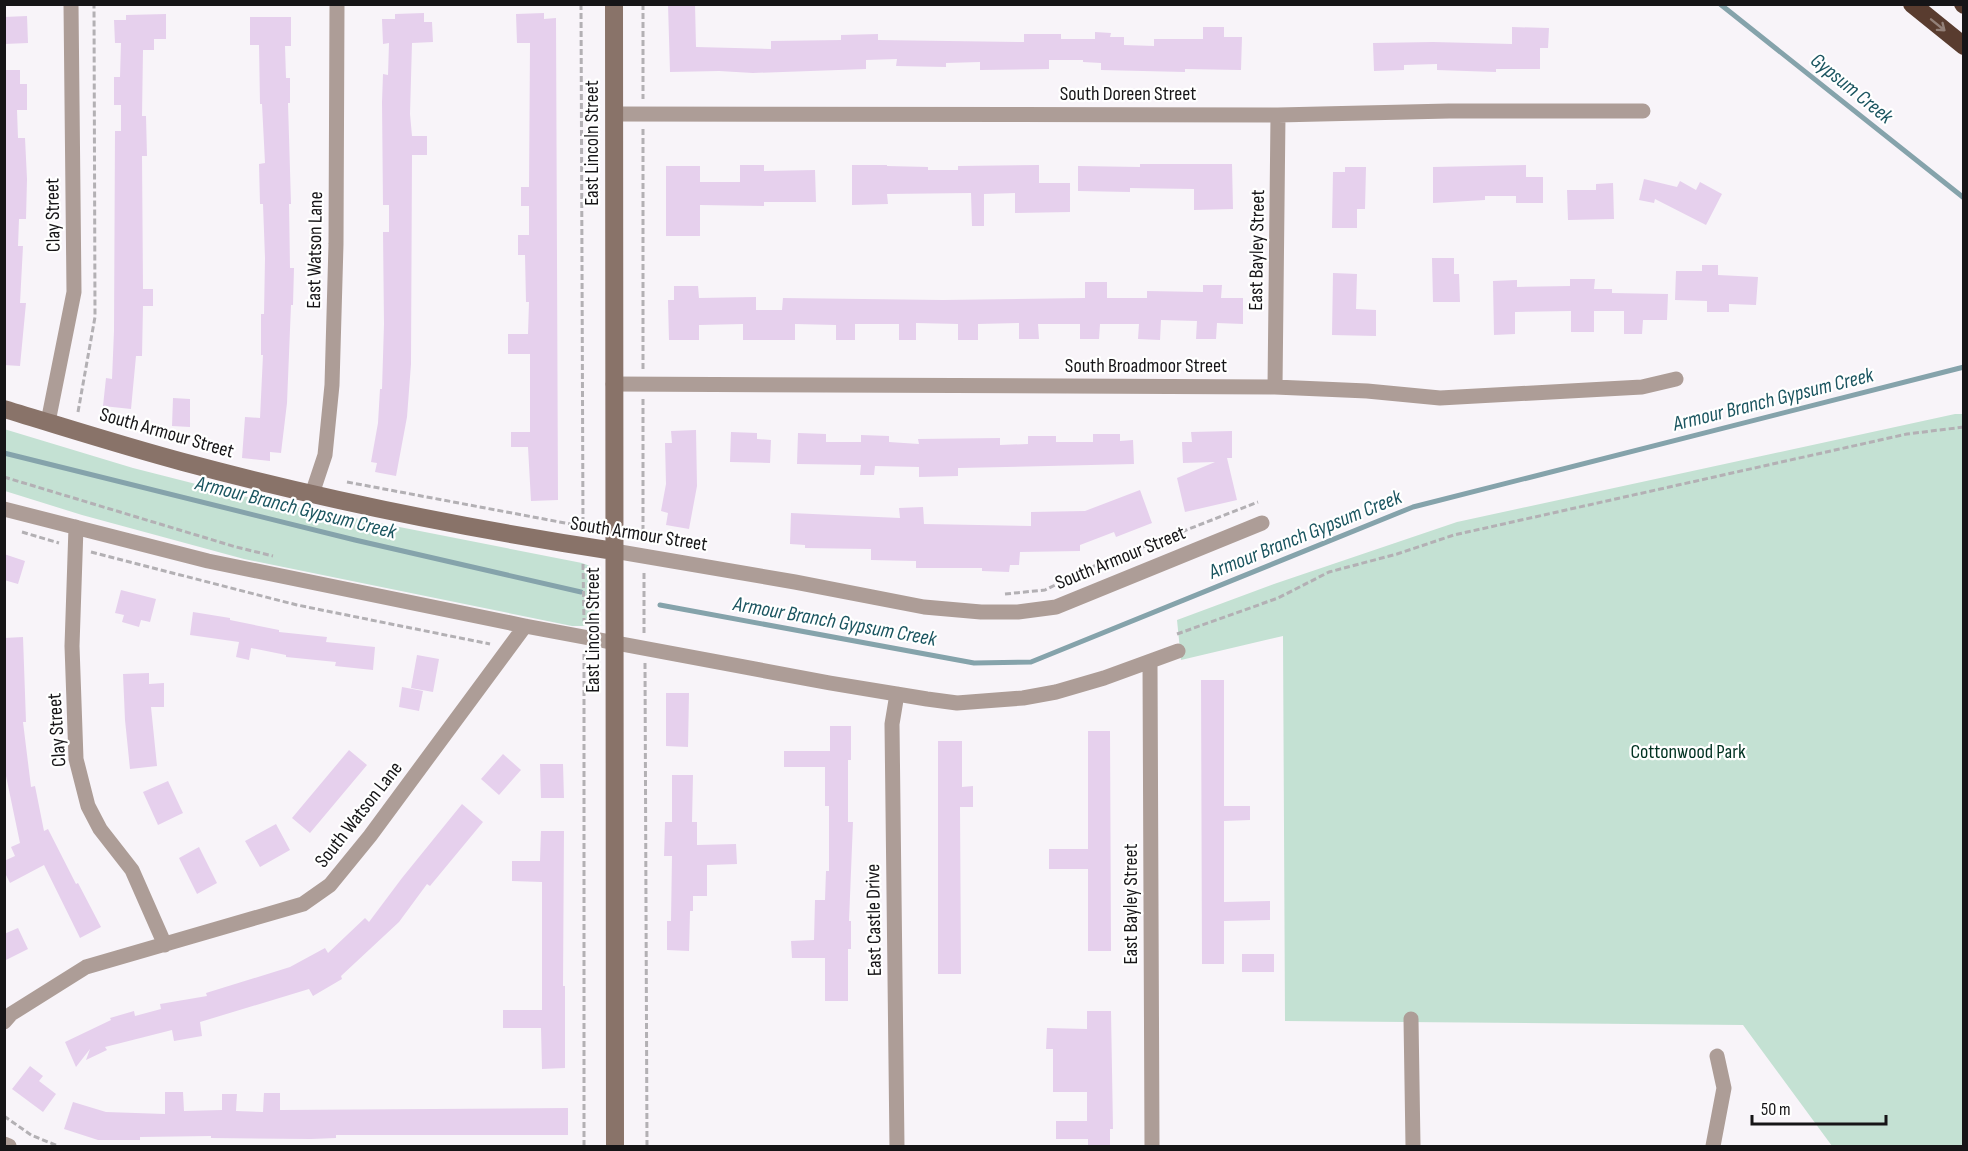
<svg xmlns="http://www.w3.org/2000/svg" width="1968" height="1151" viewBox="0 0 1968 1151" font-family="'Sofia Sans Condensed',sans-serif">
	<rect width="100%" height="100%" fill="#f8f4f9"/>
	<path fill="#c4e1d3" d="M1955,414H1963V1146H1832L1743,1025L1285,1021L1283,636L1181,660L1177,620L1274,584L1457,522Z
		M4,429L133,468L247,497L582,563L590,566L595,573V610L594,618L585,626H572L244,559L82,515L5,491Z"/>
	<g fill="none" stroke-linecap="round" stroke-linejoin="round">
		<path stroke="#85a3ab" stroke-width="5" d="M1720,4L1964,198
			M4,453L355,540L581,592
			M660,605L974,663L1031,662L1413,507L1964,367"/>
	</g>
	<path fill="#e6d0ed" d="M668,4H695L696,47L771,49V41L841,40V35L878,34V40L1024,42V34H1061V39H1095V32L1111,33L1110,37H1124V45L1154,46V39H1203V27H1224V37H1242L1241,70L1185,69V72L1101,70V63L1083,62V60H1049V69L980,70V62L946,63V67L896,66L897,59L866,60V69L753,73L719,71L670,72Z
		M424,13V22H432L433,42L412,43L410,114L412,136H427V155H412L411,364L407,417L396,476L375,472L377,463L371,462L378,423L380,389H382L384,324L383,232H389V205H383L382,102L383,74L388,75L389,43L383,44L382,19H395V14Z
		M544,13V19L556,18L558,500L531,501L528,447H511V432H530V354H508V334H528L529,302H526L525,255H518V235H529V206H521V187H529L530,43H517L516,14Z
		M166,14V39H154V50H143L142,116H146L147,156H142L143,289H153V306H143L142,356H136L131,409L103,406L106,378L112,379L114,331L115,131H121V105H114V77H120L121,43H115L114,20H126V15Z
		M27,16L28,43L4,44V17Z
		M250,17H291V46H285L286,78H290V103H288L291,204H289L290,268H294L293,305H291L287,403L281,453L270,452V461L242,458L245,417L260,418L263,355H261V314H264L265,258L263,204H260L259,164L265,163L262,104H260L259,45H250Z
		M1512,27L1549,28L1548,48H1540V69H1496V72L1437,70V64L1404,65V70L1374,71L1373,43L1433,42L1512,44Z
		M4,70H20V84H27V110H17L18,138H25L27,179L26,219H19L18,246H23L20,303H26L20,366L4,365Z
		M1140,164H1232L1233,209L1194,210V189L1130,188V192L1078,191V166L1140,167Z
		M740,165H764V171L815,170L816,202H764V206L700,205V236H666V166H700V182H740Z
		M852,165H887V166L928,167V170H958V166L1039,165V183H1070V212L1015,213V193L984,194V226H972L971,193L887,194L888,204L852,205Z
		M1526,165V177H1543V203H1516V196H1485V200L1433,203V167Z
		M1345,167H1366L1365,209H1357V228H1332L1333,172H1345Z
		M1644,179L1677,187L1680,181L1696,190L1700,182L1722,194L1706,225L1655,199L1654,203L1639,200Z
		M1613,183L1614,219L1568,220L1567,190H1596V184Z
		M1432,258H1454V274H1459L1460,302H1433Z
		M1702,265H1718V275L1758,277L1756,305L1729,304V312H1707V301L1675,300L1676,271H1702Z
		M1333,273L1357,274L1356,309L1376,310V336L1332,335Z
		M1570,279H1595L1594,289H1612V293L1668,294L1667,320H1643L1642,334H1624V311H1594V332H1571V311L1515,312V334L1494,335L1493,281L1517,280V287L1570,286Z
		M1085,282H1107V298H1147V291L1203,292V285H1222L1221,298H1243V324L1217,323L1216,339H1196L1197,321L1161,320L1160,340L1138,339L1139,324H1100L1099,339H1080V324H1038L1039,339H1019V323L978,324V340H958V324L916,323V340H899V324H855V340H836V325L795,324V340H743V324L699,325V340H669L668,300H674V286H698L699,298L756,297V310H782L783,298L943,300L1085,298Z
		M173,398L190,399V427L172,426Z
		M696,430L697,486L689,529L666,525L668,513L661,511L666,484L665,443H672L671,431Z
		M1232,431V458H1227L1237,500L1185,512L1177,478L1215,462L1183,463L1182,442H1192L1191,432Z
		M731,432L757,433V439L771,440L770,463L730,462Z
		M798,433L826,434V442H861V435L889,436V442L919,444L918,439L1000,438V445L1028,444V436H1056V442H1093V434H1120V441L1133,440L1134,464L958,468V476L919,477V467L875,466L874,475H860L861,465L797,464Z
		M1140,490L1152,523L1116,537L1114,532L1080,545V551L1020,552L1019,565H1010L1009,572L982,571V568H916V561L871,560V549L805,548V545L790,544L791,513L900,518L899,508L923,507L924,524L1031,526V512L1085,511Z
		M4,554L25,561L18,584L4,580Z
		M121,590L156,599L150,622L141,620L139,627L122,622L124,615L115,613Z
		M193,612L230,618V620L279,630V632L327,637L326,642L375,647L373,670L335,666L336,662L286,657V655L251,648L249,660L236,657L239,642L190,635Z
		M23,637L26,722H23L31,787L35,786L44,831L48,829L76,884L78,883L101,927L80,938L44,865L10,883L4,871V861L15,856L11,847L20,843L6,776H4V638Z
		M417,655L439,659L433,692L411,688Z
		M149,673V684L164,683V707H151L157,766L130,769L125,720L123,674Z
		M1201,680H1224V806H1250V820L1224,821V902L1270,901V920L1224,921V964H1202Z
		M402,687L423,691L419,711L399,707Z
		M666,693H689L688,747L666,746Z
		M830,726H851V760H848V822H853L849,921H851V949H848V1001H825V958H792L791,941L814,940L815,900H825L826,871H829V806H825V767H784V751H830Z
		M1088,731H1110L1111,951H1088V869H1049V849H1088Z
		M938,741H962V787L973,786V807H960L961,974H938Z
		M349,750L367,765L310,833L292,818Z
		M503,754L521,770L499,795L481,779Z
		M540,764H563L564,798H541Z
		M672,775H693L692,822H697V845L736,844L737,864L707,865V896H693V911H690L689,951L667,950V921H671L672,856H664L665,822H672Z
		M168,781L183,813L158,825L143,792Z
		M462,804L483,822L430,886L427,884L399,922L341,976L342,979L313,996L309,989L200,1022L202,1036L174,1041L172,1030L105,1047L107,1050L86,1060L90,1049L76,1067L65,1042L111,1020L110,1018L134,1011L135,1016L161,1009L160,1004L207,996L206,993L290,967L325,948L328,953L365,918L369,922L402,878Z
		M276,824L290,850L260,867L245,841Z
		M541,831H564L563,986H565V1068L542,1069L541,1028H503V1010H542V882L512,881V861H540Z
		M199,847L217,883L197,894L179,858Z
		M18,928L28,949L4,961V934Z
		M1242,954H1274V972H1242Z
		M1087,1011H1111L1113,1129H1110V1146H1088V1139H1056V1121H1087V1092H1053V1049H1046L1047,1028L1087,1029Z
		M30,1066L43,1076L39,1081L56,1094L43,1112L12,1089Z
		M165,1092H183L184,1111L222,1110V1094H237L236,1111L263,1112L264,1093H280V1110L568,1108V1135H336V1138L311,1139L211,1138V1136L140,1137V1140H98L64,1129L73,1102L106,1112L165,1114Z"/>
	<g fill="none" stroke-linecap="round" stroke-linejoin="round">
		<path stroke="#b3b0b4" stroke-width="3" stroke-dasharray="6 3" stroke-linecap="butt" d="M581,4L583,525
			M643,4V99
			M643,129V369
			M643,399V540
			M78,412L95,317L94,4
			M4,477L236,547L273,556
			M347,482L597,529
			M22,532L59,543
			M91,552L297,605L490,644
			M583,564L584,621
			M644,573V633
			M1005,594L1045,590L1094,566L1258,502
			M1177,634L1278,598L1329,572L1397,554L1454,535L1907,434L1964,427
			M584,654V1146
			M645,663L647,1146
			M4,1116L31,1135L58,1146"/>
		<path stroke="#ad9d97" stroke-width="15" d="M614,114L1278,115L1449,111H1643
			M613,384L1275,387L1367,391L1440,398L1642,387L1676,379
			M1275,387L1278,115
			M48,422L74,292L71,4
			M312,494L325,455L332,385L336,244L337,4
			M4,509L208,561L525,626L830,683L927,699L957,703L1023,698L1056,692L1104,678L1178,651
			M76,527L72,646L76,759L88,806L100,829L132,870L165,945
			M614,551L795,582L924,607L981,612H1018L1056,607L1262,523
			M1150,662L1152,1146
			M1411,1019L1413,1146
			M4,1022L11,1014L86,967L303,904L330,885L370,836L525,626
			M4,1144L9,1146
			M897,1146L892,724L897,694
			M1713,1146L1724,1088L1717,1056"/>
		<path stroke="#897369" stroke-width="18" d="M614,4L615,1146
			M4,409C64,427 123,446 183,462C325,500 469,529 614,551"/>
		<path stroke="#593c2f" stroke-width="18" d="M1912,4L1964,46
			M1963,4L1964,5"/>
	</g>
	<defs><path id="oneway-shaft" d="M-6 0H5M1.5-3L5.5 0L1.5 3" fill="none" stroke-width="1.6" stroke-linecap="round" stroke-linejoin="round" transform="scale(1.5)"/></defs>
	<use stroke="#938078" href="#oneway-shaft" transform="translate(1938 25) rotate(39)"/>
	<g text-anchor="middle" stroke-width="4.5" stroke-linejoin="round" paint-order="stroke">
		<g font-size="20" fill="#161517" stroke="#fff">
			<text x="1128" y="100">South Doreen Street</text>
			<text transform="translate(591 143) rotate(-90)" y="7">East Lincoln Street</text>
			<text transform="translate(52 215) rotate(-91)" y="7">Clay Street</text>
			<text transform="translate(314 250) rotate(-89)" y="7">East Watson Lane</text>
			<text transform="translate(1256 250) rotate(-89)" y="7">East Bayley Street</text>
			<text x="1146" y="372">South Broadmoor Street</text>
			<text transform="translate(167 432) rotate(16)" y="7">South Armour Street</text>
			<text transform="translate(639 533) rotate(9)" y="7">South Armour Street</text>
			<text transform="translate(1120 557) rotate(-22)" y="7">South Armour Street</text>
			<text transform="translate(592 630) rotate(-90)" y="7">East Lincoln Street</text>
			<text transform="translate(56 730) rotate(-94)" y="7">Clay Street</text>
			<text transform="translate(358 814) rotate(-52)" y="7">South Watson Lane</text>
			<text transform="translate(1130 904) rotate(-90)" y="7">East Bayley Street</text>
			<text transform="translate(873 920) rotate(-91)" y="7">East Castle Drive</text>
		</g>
		<g font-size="20" fill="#003221" stroke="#fff">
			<text x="1688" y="758">Cottonwood Park</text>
		</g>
		<g font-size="21" font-style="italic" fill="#1b5560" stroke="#fff">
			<text transform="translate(1852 88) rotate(39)" y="7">Gypsum Creek</text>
			<text transform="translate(1773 399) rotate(-14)" y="7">Armour Branch Gypsum Creek</text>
			<text transform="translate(296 507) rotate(14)" y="7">Armour Branch Gypsum Creek</text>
			<text transform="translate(1305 534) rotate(-22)" y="7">Armour Branch Gypsum Creek</text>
			<text transform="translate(835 621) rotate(10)" y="7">Armour Branch Gypsum Creek</text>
		</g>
	</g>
	<rect width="1968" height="1151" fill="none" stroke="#161517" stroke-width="12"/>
	<path d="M1752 1115v9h134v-9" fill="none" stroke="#161517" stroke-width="3"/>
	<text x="1761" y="1115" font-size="18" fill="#161517" stroke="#ffffff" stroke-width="4.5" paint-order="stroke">50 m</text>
</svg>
